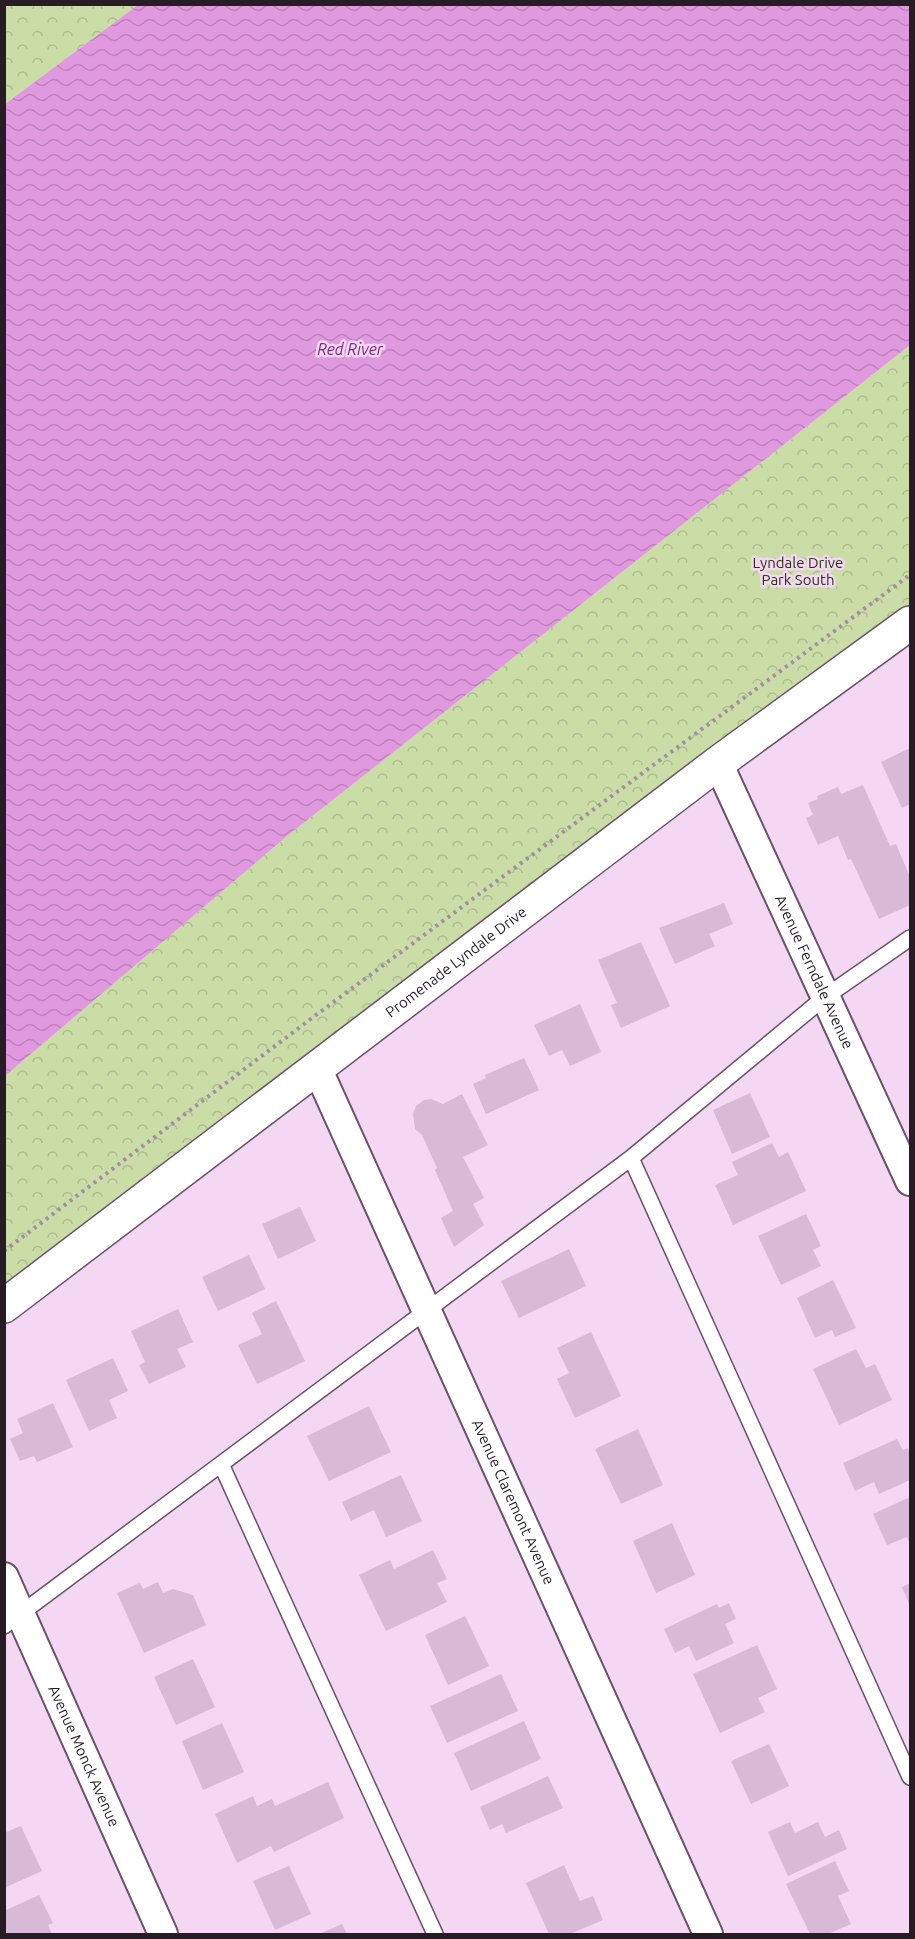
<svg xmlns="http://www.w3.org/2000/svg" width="915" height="1939" viewBox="0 0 915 1939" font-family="Ubuntu,sans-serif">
	<defs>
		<pattern id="park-crowns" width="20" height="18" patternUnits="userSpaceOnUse" patternTransform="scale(1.5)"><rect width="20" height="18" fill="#cadda7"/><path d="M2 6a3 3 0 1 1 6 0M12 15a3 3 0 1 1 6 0" fill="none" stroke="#aebd90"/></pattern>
		<pattern id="water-waves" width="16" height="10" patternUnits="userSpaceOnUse" patternTransform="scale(1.5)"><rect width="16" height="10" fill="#e098df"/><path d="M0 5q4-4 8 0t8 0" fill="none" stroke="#c082bf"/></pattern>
	</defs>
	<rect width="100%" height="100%" fill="#f4d7f3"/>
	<path fill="url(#park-crowns)" d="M5,5H138L5,104Z
		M910,345V623L5,1306V1076L287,836Z"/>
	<path fill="url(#water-waves)" d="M138,5H910V345L287,836L5,1076V104Z"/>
	<path fill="#d7bad6" d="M910,748V804L902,808L881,762Z
		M863,785L890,846L896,844L910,877V905L879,919L851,859L848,860L838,836L818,845L806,818L813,815L808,803L818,799L817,796L838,787L841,794Z
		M724,903L733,924L709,934L715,946L675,964L659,928Z
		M641,942L670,1006L621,1028L611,1005L617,1003L598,960Z
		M580,1004L601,1052L570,1066L562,1050L549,1056L534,1025Z
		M524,1058L539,1090L486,1114L473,1084L486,1078L485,1075Z
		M750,1093L770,1137L732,1154L713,1110Z
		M462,1094L488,1145L463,1157L484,1198L473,1204L484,1225L454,1247L441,1218L453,1211L435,1170L437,1168L422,1135L415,1129L413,1114L416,1106L424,1100L431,1099L443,1104Z
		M772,1143L779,1157L788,1152L806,1191L733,1225L715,1185L738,1175L732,1162Z
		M300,1207L316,1241L278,1259L262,1224Z
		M806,1214L821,1246L813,1250L821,1266L781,1285L758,1236Z
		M569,1249L586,1286L519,1318L501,1281Z
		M249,1255L265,1289L218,1311L202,1277Z
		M833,1280L856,1328L835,1337L832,1330L815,1338L797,1298Z
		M276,1301L305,1361L257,1384L238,1345L262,1334L252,1313Z
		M178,1309L193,1342L177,1349L186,1367L149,1384L139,1365L145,1362L131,1331Z
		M591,1332L621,1396L575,1418L557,1379L569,1373L557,1348Z
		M856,1349L866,1368L875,1364L892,1400L839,1425L813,1369Z
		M113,1358L128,1391L109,1400L117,1418L89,1431L66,1380Z
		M53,1403L73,1447L37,1462L34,1456L20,1461L10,1439L23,1433L17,1419Z
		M369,1406L391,1452L329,1481L307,1436Z
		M638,1429L663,1485L621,1504L595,1449Z
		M897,1439L903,1450L908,1448L910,1455V1480L879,1494L874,1482L855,1491L843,1463Z
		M401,1475L422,1521L386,1537L374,1510L351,1521L342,1502Z
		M910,1497V1544L907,1537L887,1545L873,1514Z
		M672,1523L695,1575L656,1593L633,1541Z
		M433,1550L447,1579L437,1583L447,1602L386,1631L359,1575L390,1560L394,1569Z
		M158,1582L163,1593L173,1589L193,1595L206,1625L144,1653L117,1593L140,1583L143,1589Z
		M910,1583V1606L902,1587Z
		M729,1603L736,1619L725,1624L734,1643L696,1661L689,1646L675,1653L664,1629L717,1604L719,1608Z
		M465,1616L489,1666L448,1685L425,1635Z
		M757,1645L777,1689L758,1698L765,1712L720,1733L693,1674Z
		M193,1659L215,1707L176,1725L154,1677Z
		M501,1674L518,1711L447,1743L430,1706Z
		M524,1721L541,1759L471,1791L454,1753Z
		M222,1723L244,1772L203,1790L182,1741Z
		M769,1744L789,1786L751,1804L731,1761Z
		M548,1776L563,1808L506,1833L502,1824L490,1830L480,1807Z
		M328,1782L344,1818L274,1852L271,1846L237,1863L215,1814L253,1796L257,1806L272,1799L275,1806Z
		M790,1822L795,1833L818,1822L825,1837L839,1830L847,1849L788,1876L768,1832Z
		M21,1826L42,1871L4,1888V1833Z
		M835,1861L849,1891L838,1896L851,1924L828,1934H810L786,1884Z
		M564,1865L580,1901L593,1896L603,1920L570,1934H549L526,1883Z
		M289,1866L311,1914L275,1930L253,1881Z
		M39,1895L53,1923L48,1925L52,1934H6L4,1911Z
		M342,1924L347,1934H319Z"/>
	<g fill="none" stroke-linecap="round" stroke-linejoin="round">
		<defs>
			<path id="service" d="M631,1158L910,1777
				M221,1464L435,1934
				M4,1626L631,1158L825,997L910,938"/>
			<g id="minor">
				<path id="s1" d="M718,763L910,1181"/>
				<path id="s2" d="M318,1070L708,1934"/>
				<path id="s3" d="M4,1577L163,1934"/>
			</g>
			<g id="tertiary">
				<path id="s4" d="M4,1306L718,763L910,623"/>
			</g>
		</defs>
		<use href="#service" stroke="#6b526a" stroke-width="18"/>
		<use href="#minor" stroke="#6b526a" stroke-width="32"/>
		<use href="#tertiary" stroke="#6b526a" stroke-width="36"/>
		<path stroke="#a48ea3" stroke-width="4" stroke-dasharray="3 4.5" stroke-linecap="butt" d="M4,1251L312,1018L910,575"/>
		<use href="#service" stroke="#fff" stroke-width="15"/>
		<use href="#minor" stroke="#fff" stroke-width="28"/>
		<use href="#tertiary" stroke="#fff" stroke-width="33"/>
	</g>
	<g text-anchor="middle" stroke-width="5" stroke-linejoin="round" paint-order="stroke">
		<g font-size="15" fill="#2a350e" stroke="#f4d7f3">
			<text x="798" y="568">Lyndale Drive<tspan x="798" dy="17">Park South</tspan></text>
		</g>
		<g font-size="15" fill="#271c26" stroke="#f4d7f3">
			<text dy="5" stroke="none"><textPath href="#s4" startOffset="568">Promenade Lyndale Drive</textPath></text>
			<text dy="5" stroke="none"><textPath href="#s1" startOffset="230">Avenue Ferndale Avenue</textPath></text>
			<text dy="5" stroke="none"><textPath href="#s2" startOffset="474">Avenue Claremont Avenue</textPath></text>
			<text dy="5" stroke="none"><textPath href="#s3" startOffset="196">Avenue Monck Avenue</textPath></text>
		</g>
		<g font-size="16" font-style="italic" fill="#7b287d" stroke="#f4d7f3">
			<text x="350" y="355">Red River</text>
		</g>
	</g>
	<rect width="915" height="1939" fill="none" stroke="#271c26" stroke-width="12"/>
</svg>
